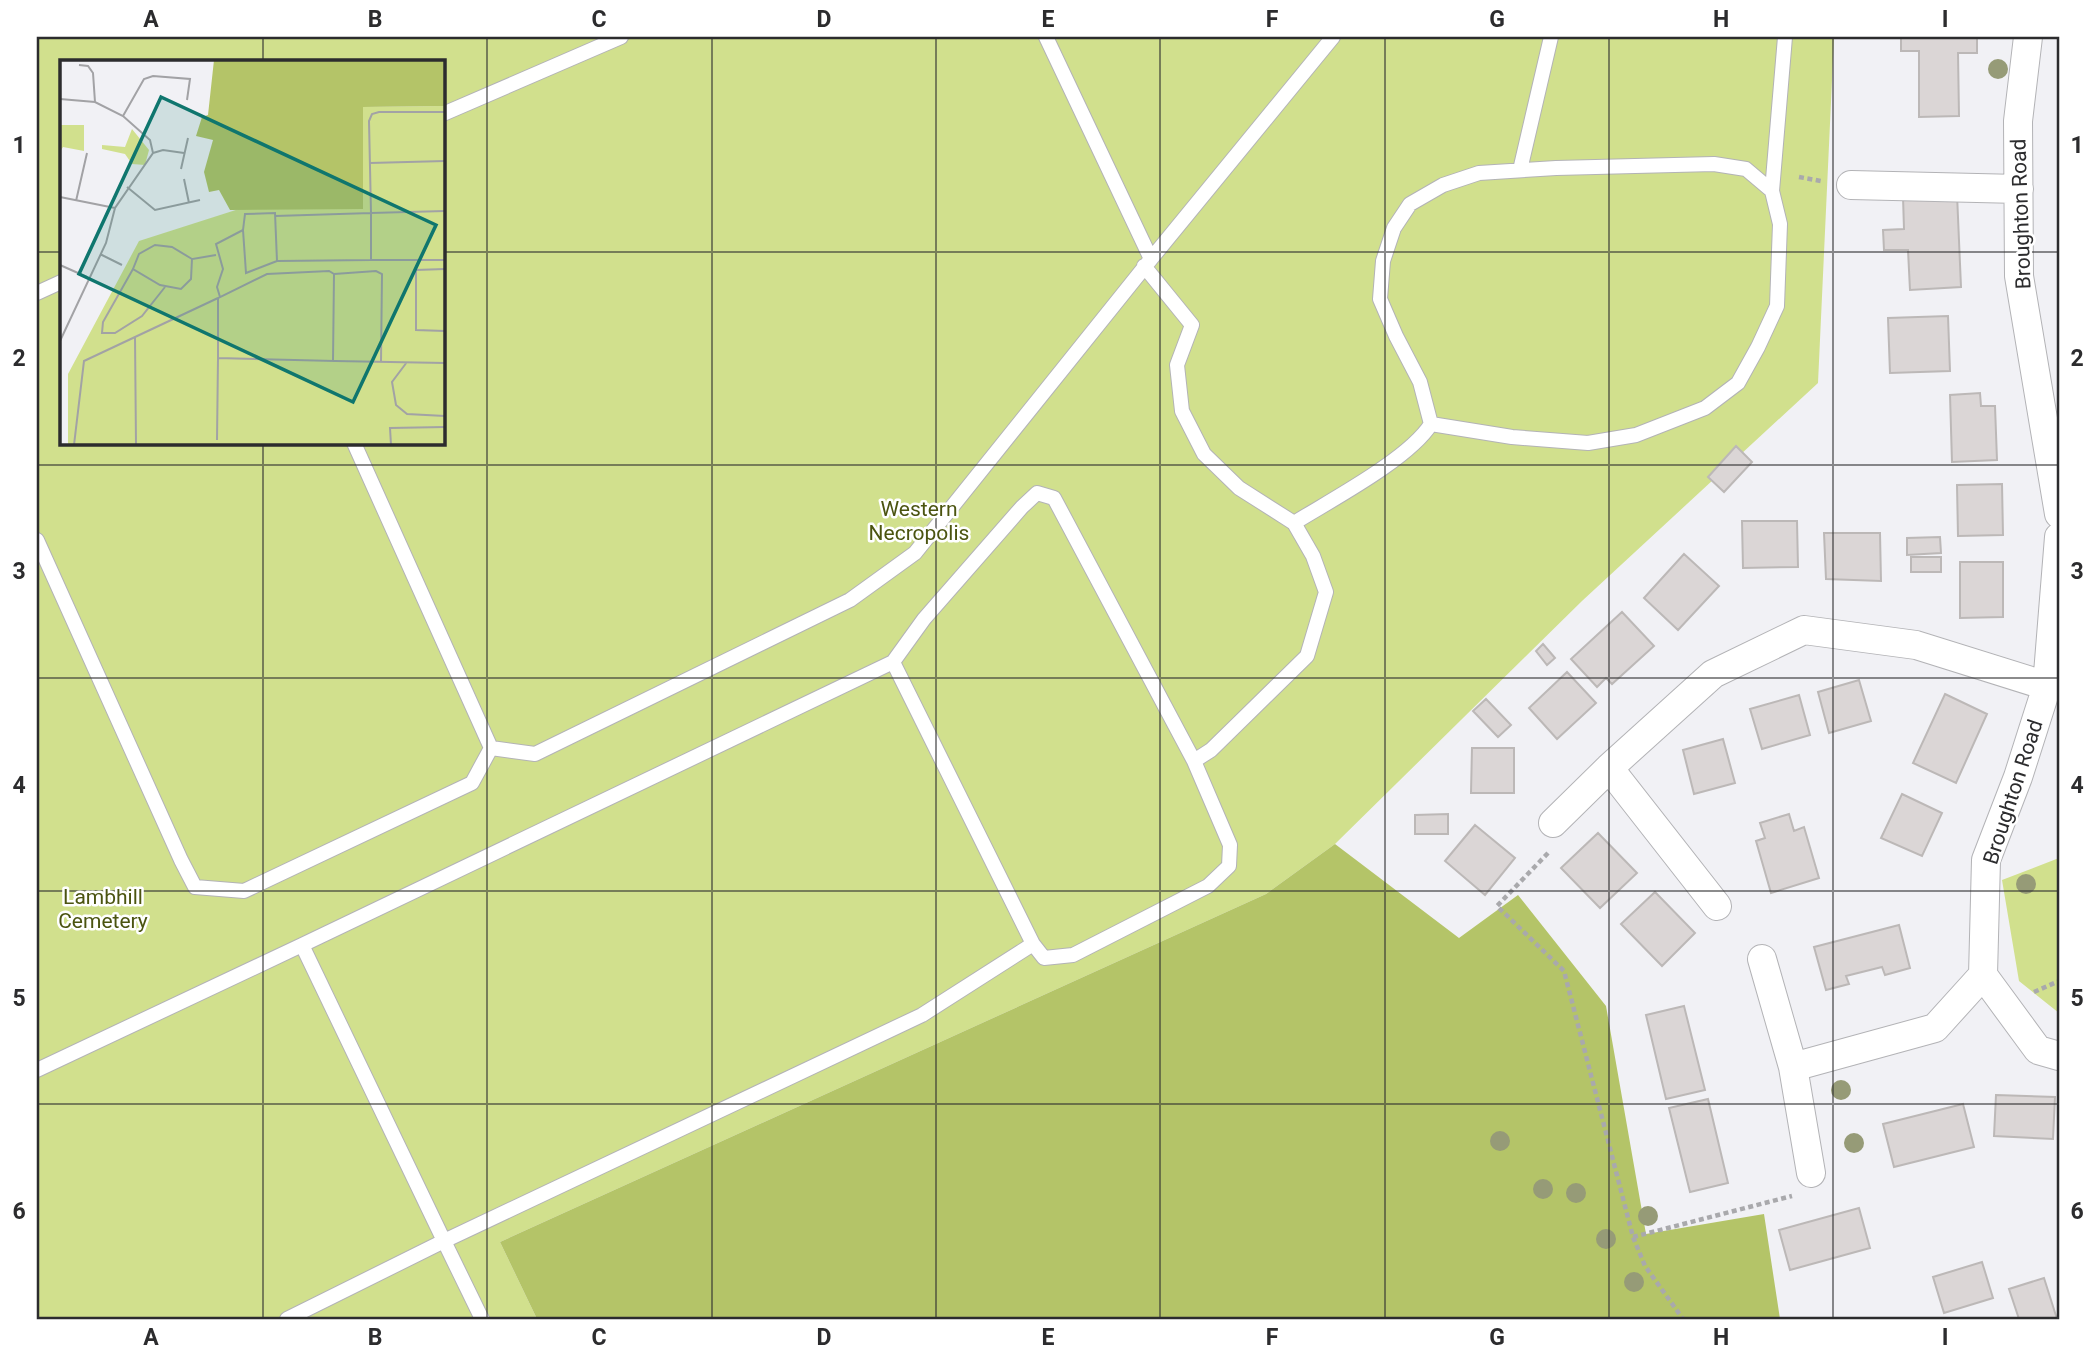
<svg xmlns="http://www.w3.org/2000/svg" width="2096" height="1356" viewBox="0 0 2096 1356" font-family="Roboto,sans-serif">
	<rect width="100%" height="100%" fill="#f1f1f5"/>
	<path fill="#d1e08d" fill-rule="evenodd" d="M37,37H1834L1818,383L1582,601L1335,844L1266,894L500,1242L537,1319H37ZM61,61H443V443H61Z
		M2059,858V1013L2019,981L2002,880Z"/>
	<path fill="#b4c468" d="M1335,844L1459,938L1518,895L1606,1006L1646,1234L1764,1214L1780,1319H537L500,1242L1266,894Z"/>
	<path fill="#dbd6d6" stroke="#bcb8b7" stroke-width="2" d="M1901,37H1977V53H1958L1959,116L1919,117V51H1901Z
		M1957,194L1961,287L1910,290L1908,250H1884L1883,230L1904,229L1903,197Z
		M1948,316L1950,371L1890,373L1888,318Z
		M1980,393L1981,406H1995L1997,460L1952,462L1950,395Z
		M1736,446L1752,462L1724,492L1708,477Z
		M2002,484L2003,535L1958,536L1957,485Z
		M1742,521H1797L1798,567L1743,568Z
		M1824,533H1880L1881,581L1826,579Z
		M1940,537L1941,553L1907,555V538Z
		M1684,554L1719,586L1678,630L1644,598Z
		M1911,557H1941V572H1911Z
		M1960,562H2003V617L1960,618Z
		M1622,612L1654,646L1612,684L1606,678L1597,687L1571,659Z
		M1543,644L1555,658L1547,665L1536,651Z
		M1567,672L1596,703L1557,739L1529,708Z
		M1859,680L1871,721L1829,733L1818,692Z
		M1945,694L1987,714L1956,783L1913,763Z
		M1799,695L1810,735L1762,749L1750,709Z
		M1486,699L1511,725L1498,737L1473,711Z
		M1723,739L1735,783L1694,794L1683,750Z
		M1472,748H1514V793H1471Z
		M1902,794L1942,813L1922,856L1881,838Z
		M1448,814V834H1415V815Z
		M1789,814L1794,831L1804,827L1819,878L1771,893L1756,841L1765,838L1760,823Z
		M1475,825L1515,858L1485,895L1445,861Z
		M1598,833L1637,873L1600,908L1561,868Z
		M1655,892L1695,933L1662,966L1621,924Z
		M1899,925L1910,968L1885,975L1882,967L1846,976L1849,984L1826,990L1814,947Z
		M1684,1006L1705,1090L1666,1099L1646,1015Z
		M1996,1095L2055,1097L2053,1139L1994,1136Z
		M1708,1099L1728,1183L1690,1192L1669,1108Z
		M1963,1104L1974,1147L1894,1167L1883,1124Z
		M1859,1208L1870,1248L1790,1270L1779,1230Z
		M1982,1262L1993,1298L1944,1313L1933,1277Z
		M2044,1278L2057,1319H2019L2009,1289Z"/>
	<g fill="none" stroke-linecap="round" stroke-linejoin="round">
		<defs>
			<path id="service" d="M443,114L621,37
				M1520,170L1551,37
				M1772,191L1785,37
				M1151,259L1333,37
				M1144,266L1192,325L1177,365L1182,411L1204,454L1239,488L1294,523L1313,556L1326,592L1307,656L1211,750L1194,761L1230,845L1229,866L1208,886L1073,955L1044,958L1033,944L893,662L924,619L1022,507L1037,493L1054,498L1194,761
				M37,293L61,282
				M354,443L491,748L535,754L850,600L915,553L1151,259L1046,37
				M1294,523C1331,500 1409,459 1431,424L1420,382L1396,336L1380,299L1383,261L1394,228L1410,204L1443,185L1479,173L1556,168L1714,164L1746,169L1772,191L1780,224L1777,306L1758,347L1738,383L1705,408L1636,435L1588,443L1512,437L1431,424
				M37,540L181,860L195,887L244,891L472,783L491,748
				M893,662L302,945L444,1241L922,1015L1033,944
				M37,1070L302,945
				M287,1319L444,1241L482,1319"/>
			<path id="minor" d="M2028,37L2018,121L2019,276L2059,514
				M1851,185L2019,189
				M2059,537L2047,686L2018,777L1986,860L1983,975L2038,1050L2059,1056
				M1609,768L1717,906
				M1553,823L1609,768L1713,674L1804,630L1916,645L2047,686
				M1762,959L1793,1067L1811,1173
				M1793,1067L1935,1028L1983,975"/>
		</defs>
		<use href="#service" stroke="#b3b3b6" stroke-width="16"/>
		<use href="#minor" stroke="#b3b3b6" stroke-width="30"/>
		<path stroke="#a9a9ac" stroke-width="4.5" stroke-dasharray="5 3.5" stroke-linecap="butt" d="M1799,177L1821,181
			M1548,853L1497,906L1564,971L1633,1237L1645,1266L1683,1319
			M2034,992L2059,981
			M1633,1237L1792,1196"/>
		<use href="#service" stroke="#fff" stroke-width="14"/>
		<use href="#minor" stroke="#fff" stroke-width="28"/>
	</g>
	<g fill="#969b77">
		<circle cx="1998" cy="69" r="10"/>
		<circle cx="2026" cy="884" r="10"/>
		<circle cx="1841" cy="1090" r="10"/>
		<circle cx="1500" cy="1141" r="10"/>
		<circle cx="1854" cy="1143" r="10"/>
		<circle cx="1543" cy="1189" r="10"/>
		<circle cx="1576" cy="1193" r="10"/>
		<circle cx="1648" cy="1216" r="10"/>
		<circle cx="1606" cy="1239" r="10"/>
		<circle cx="1634" cy="1282" r="10"/>
	</g>
	<path fill="none" stroke="#2c2c2e" stroke-width="2" stroke-opacity="0.55" d="M263,37V61M487,37V1319M712,37V1319M936,37V1319M1160,37V1319M1385,37V1319M1609,37V1319M1833,37V1319M37,252H61M443,252H2059M263,443V1319M37,465H2059M37,678H2059M37,891H2059M37,1104H2059"/>
	<g text-anchor="middle" stroke-width="5" stroke-linejoin="round" paint-order="stroke">
		<g font-size="21" fill="#2c2c2e" stroke="#fff">
			<text transform="translate(2021 214) rotate(-92)" y="7">Broughton Road</text>
			<text transform="translate(2013 792) rotate(-72)" y="7">Broughton Road</text>
		</g>
		<g font-size="21" fill="#4b5410" stroke="#fff">
			<text x="919" y="516">Western<tspan x="919" dy="24">Necropolis</tspan></text>
			<text x="103" y="904">Lambhill<tspan x="103" dy="24">Cemetery</tspan></text>
		</g>
	</g>
	<g transform="translate(60 60)">
		<rect width="385" height="385" fill="#f1f1f5"/>
		<path d="M385,46V385H8V314L79,181L182,148L303,149L302,47ZM0,65H24V91L3,87L0,92ZM72,69L89,90L85,105L72,104L65,94L42,89V85L65,87Z" fill="#d1e08d"/>
		<path d="M154,0H385V46L303,47V149L170,150L159,130L149,132L144,112L153,80L136,76L142,57L148,55Z" fill="#b4c468"/>
		<path fill="none" stroke="#a2a2a5" stroke-width="2" d="M19,5L28,6L33,13L35,42M0,39L35,42L63,56L90,80L93,93L55,148L46,183L0,281M385,52H319L312,54L309,61L311,153L385,151M63,56L84,19L93,16L130,19L127,40M93,93L103,90L124,93M310,103L385,101M121,109L128,78M124,119L129,143M67,127L95,150L140,140M0,137L55,148M16,141L27,93M215,156L311,153V200L217,201M40,194L62,205M132,199L112,187L95,185L79,194L73,209L100,225L121,229L131,219L132,199L156,195M311,200H385M0,205L27,217M73,209L43,262L42,273H55L82,256L105,227M385,209L356,210V270L385,271M274,214L316,211L322,214L321,302M160,237L157,227L163,209L156,184L183,170L185,154L215,153L217,201L186,213L183,170M75,277L76,385M273,301L274,214L269,211L207,214L158,238V298L275,301L385,303M347,302L332,322L336,345L347,354L385,356M157,380L158,298M14,385L24,301L158,238M331,385L330,368L385,367"/>
		<path fill="#0f766e" fill-opacity="0.15" stroke="#0f766e" stroke-width="3.5" d="M101,37L376,165L293,342L19,214Z"/>
		<rect width="385" height="385" fill="none" stroke="#2c2c2e" stroke-width="3.5"/>
	</g>
	<rect width="2096" height="1356" fill="none" stroke="#ffffff" stroke-width="77"/>
	<rect x="38" y="38" width="2020" height="1280" fill="none" stroke="#2c2c2e" stroke-width="2.5"/>
	<g font-size="23" text-anchor="middle" font-weight="bold" fill="#2c2c2e">
		<text x="151" y="27">A</text>
		<text x="375" y="27">B</text>
		<text x="599" y="27">C</text>
		<text x="824" y="27">D</text>
		<text x="1048" y="27">E</text>
		<text x="1272" y="27">F</text>
		<text x="1497" y="27">G</text>
		<text x="1721" y="27">H</text>
		<text x="1945" y="27">I</text>
		<text x="19" y="153">1</text>
		<text x="2077" y="153">1</text>
		<text x="19" y="366">2</text>
		<text x="2077" y="366">2</text>
		<text x="19" y="579">3</text>
		<text x="2077" y="579">3</text>
		<text x="19" y="793">4</text>
		<text x="2077" y="793">4</text>
		<text x="19" y="1006">5</text>
		<text x="2077" y="1006">5</text>
		<text x="19" y="1219">6</text>
		<text x="2077" y="1219">6</text>
		<text x="151" y="1345">A</text>
		<text x="375" y="1345">B</text>
		<text x="599" y="1345">C</text>
		<text x="824" y="1345">D</text>
		<text x="1048" y="1345">E</text>
		<text x="1272" y="1345">F</text>
		<text x="1497" y="1345">G</text>
		<text x="1721" y="1345">H</text>
		<text x="1945" y="1345">I</text>
	</g>
</svg>
